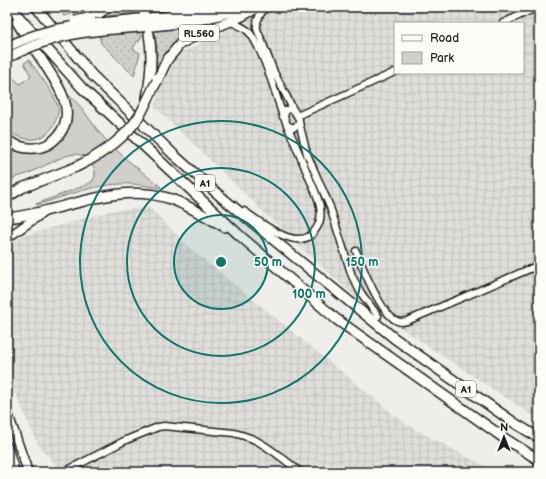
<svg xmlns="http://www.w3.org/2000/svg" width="546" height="479" viewBox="0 0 546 479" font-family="'Balsamiq Sans',sans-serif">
	<defs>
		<pattern id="industrial-grid" width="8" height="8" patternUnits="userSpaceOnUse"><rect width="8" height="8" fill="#e0deda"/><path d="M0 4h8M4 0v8" fill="none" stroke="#c0beba"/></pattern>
		<pattern id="grass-dots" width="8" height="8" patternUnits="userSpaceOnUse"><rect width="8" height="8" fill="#d0cfcc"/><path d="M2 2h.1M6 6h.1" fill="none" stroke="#b2b1af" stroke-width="1.8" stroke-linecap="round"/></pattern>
	</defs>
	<rect width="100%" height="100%" fill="#f0eeea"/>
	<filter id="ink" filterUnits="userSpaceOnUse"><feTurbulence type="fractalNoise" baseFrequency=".025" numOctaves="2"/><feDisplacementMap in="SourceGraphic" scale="8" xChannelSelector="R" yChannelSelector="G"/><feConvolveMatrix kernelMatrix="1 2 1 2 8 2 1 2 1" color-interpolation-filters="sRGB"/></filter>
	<g filter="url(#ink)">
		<path fill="url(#industrial-grid)" fill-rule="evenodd" d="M272,7H539V420L359,300L301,248L155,107L160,88L177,55ZM395,23H523V73H395Z
			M150,208L191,249L407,425L496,472H61L38,444L10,381L7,368V246L13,241L25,235L114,210Z"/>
		<path fill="url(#grass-dots)" stroke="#767674" d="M117,7H136L138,13L108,16Z
			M147,7H158L166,11L149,12Z
			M202,25V28C180,33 166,49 157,70H156L157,49L154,31Z
			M143,32L139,42L137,41L133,49L140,53L134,76L101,43L99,35Z"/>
		<path fill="#d0cfcc" stroke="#767674" d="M57,7H94L64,16Z
			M29,60C37,72 55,94 58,107C59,113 57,117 55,122C47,143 22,144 7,129V72L20,84L31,76L24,63Z
			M68,96H70C84,108 92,125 105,139C122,157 142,172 161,187L160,188C147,186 134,183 120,184C92,185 63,197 37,205L36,204L86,185L93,181C98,170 93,164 85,156L76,154L65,156L27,174L16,177L7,184V147C30,162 66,150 71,121C72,113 70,104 68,96Z"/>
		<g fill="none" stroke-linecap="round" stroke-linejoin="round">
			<defs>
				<path id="minor" d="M266,7C260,14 256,19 257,29L274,72L293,109
					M229,21C236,24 242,26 248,31C262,45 277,97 283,117
					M503,23L538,7
					M297,116L395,72
					M299,122L307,154L330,207L352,276L361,293L378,316
					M244,211C261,222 300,256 316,229C323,219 321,207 317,196L287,125L284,117L286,110L293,109L299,119V124L293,128L287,125
					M356,251C362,266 383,321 401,322C401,322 407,321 407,321L539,265
					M64,472L126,440L158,427L164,426L234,433C241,435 249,437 255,440C271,448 286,461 300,472"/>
				<path id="major" d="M7,238L44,212
					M7,411L28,472
					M7,446L15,472"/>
				<path id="highway" d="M10,7L82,88L238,234L336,319L504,438L539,460
					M36,7L92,75L174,155L220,196L394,338L513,422L539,438
					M142,7L144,12
					M173,7L190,8L196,7
					M91,17L98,14L108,7
					M101,23L195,13L218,7
					M103,30C151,26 198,25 243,7
					M157,81L167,60L180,44L198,34L236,19L259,7
					M147,98C151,76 153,56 149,34
					M7,140C19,148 33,151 47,145C54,141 59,136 62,130C76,106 54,80 42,60C33,47 25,35 17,22
					M7,197L22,188L76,167
					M7,218C63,213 115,180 171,199C190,206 208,218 225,227"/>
			</defs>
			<use href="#minor" stroke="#1c1c1c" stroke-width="9"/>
			<use href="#major" stroke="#1c1c1c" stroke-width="11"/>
			<use href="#highway" stroke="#1c1c1c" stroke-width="12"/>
			<use href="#minor" stroke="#fdfcf7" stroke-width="6"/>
			<use href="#major" stroke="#fdfcf7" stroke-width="8"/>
			<use href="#highway" stroke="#fdfcf7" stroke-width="9"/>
			<defs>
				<path id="highway-bridge" d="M75,21L91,17
					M7,47C41,30 64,27 101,23
					M9,57C39,41 69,33 103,30
					M76,167C101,155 125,139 140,115C146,104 151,92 157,81"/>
			</defs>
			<use href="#highway-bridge" stroke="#1c1c1c" stroke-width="12" stroke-linecap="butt"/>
			<use href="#highway-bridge" stroke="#fdfcf7" stroke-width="9"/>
		</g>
	</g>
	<circle cx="221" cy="262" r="47" fill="#0f766e" fill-opacity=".12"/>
	<g fill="none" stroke="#0f766e" stroke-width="2">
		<circle cx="221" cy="262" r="47"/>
		<circle cx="221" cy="262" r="94"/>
		<circle cx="221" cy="262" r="141"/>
	</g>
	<g text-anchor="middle" stroke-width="3" stroke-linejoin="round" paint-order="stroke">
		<g fill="#fdfcf7" stroke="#605f5e" stroke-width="1">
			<rect x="179" y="25" width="40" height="16" rx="3"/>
			<rect x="195" y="175" width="20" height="16" rx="3"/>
			<rect x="456" y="381" width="20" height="16" rx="3"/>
		</g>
		<g font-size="10" font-weight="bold" fill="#1c1c1c">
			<text x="199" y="37">RL560</text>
			<text x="205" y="187">A1</text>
			<text x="466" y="393">A1</text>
		</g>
	</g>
	<circle cx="221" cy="262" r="6" fill="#0f766e" stroke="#fdfcf7" stroke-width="2"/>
	<g font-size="12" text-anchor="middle" font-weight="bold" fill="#0f766e" stroke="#fdfcf7" stroke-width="3" stroke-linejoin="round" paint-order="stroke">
		<text x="268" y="266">50 m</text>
		<text x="362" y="266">150 m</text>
		<text x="309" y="298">100 m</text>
	</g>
	<rect width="546" height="479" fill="none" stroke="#fdfcf7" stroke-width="24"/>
	<rect x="12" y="12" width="522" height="455" fill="none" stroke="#1c1c1c" stroke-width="1.5" filter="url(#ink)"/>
	<rect x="394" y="22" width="130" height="52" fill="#fdfcf7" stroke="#a3a29f"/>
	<rect x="402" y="35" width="20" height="6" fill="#fdfcf7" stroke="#a3a29f"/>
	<text x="430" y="42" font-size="12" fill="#1c1c1c">Road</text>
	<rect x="402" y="52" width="20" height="12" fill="#d0cfcc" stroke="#a3a29f"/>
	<text x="430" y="62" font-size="12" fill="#1c1c1c">Park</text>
	<g transform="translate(504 437)" stroke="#fdfcf7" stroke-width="3" paint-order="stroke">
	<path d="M0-3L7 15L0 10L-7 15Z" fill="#1c1c1c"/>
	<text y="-6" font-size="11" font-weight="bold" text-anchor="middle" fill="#1c1c1c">N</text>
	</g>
</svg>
